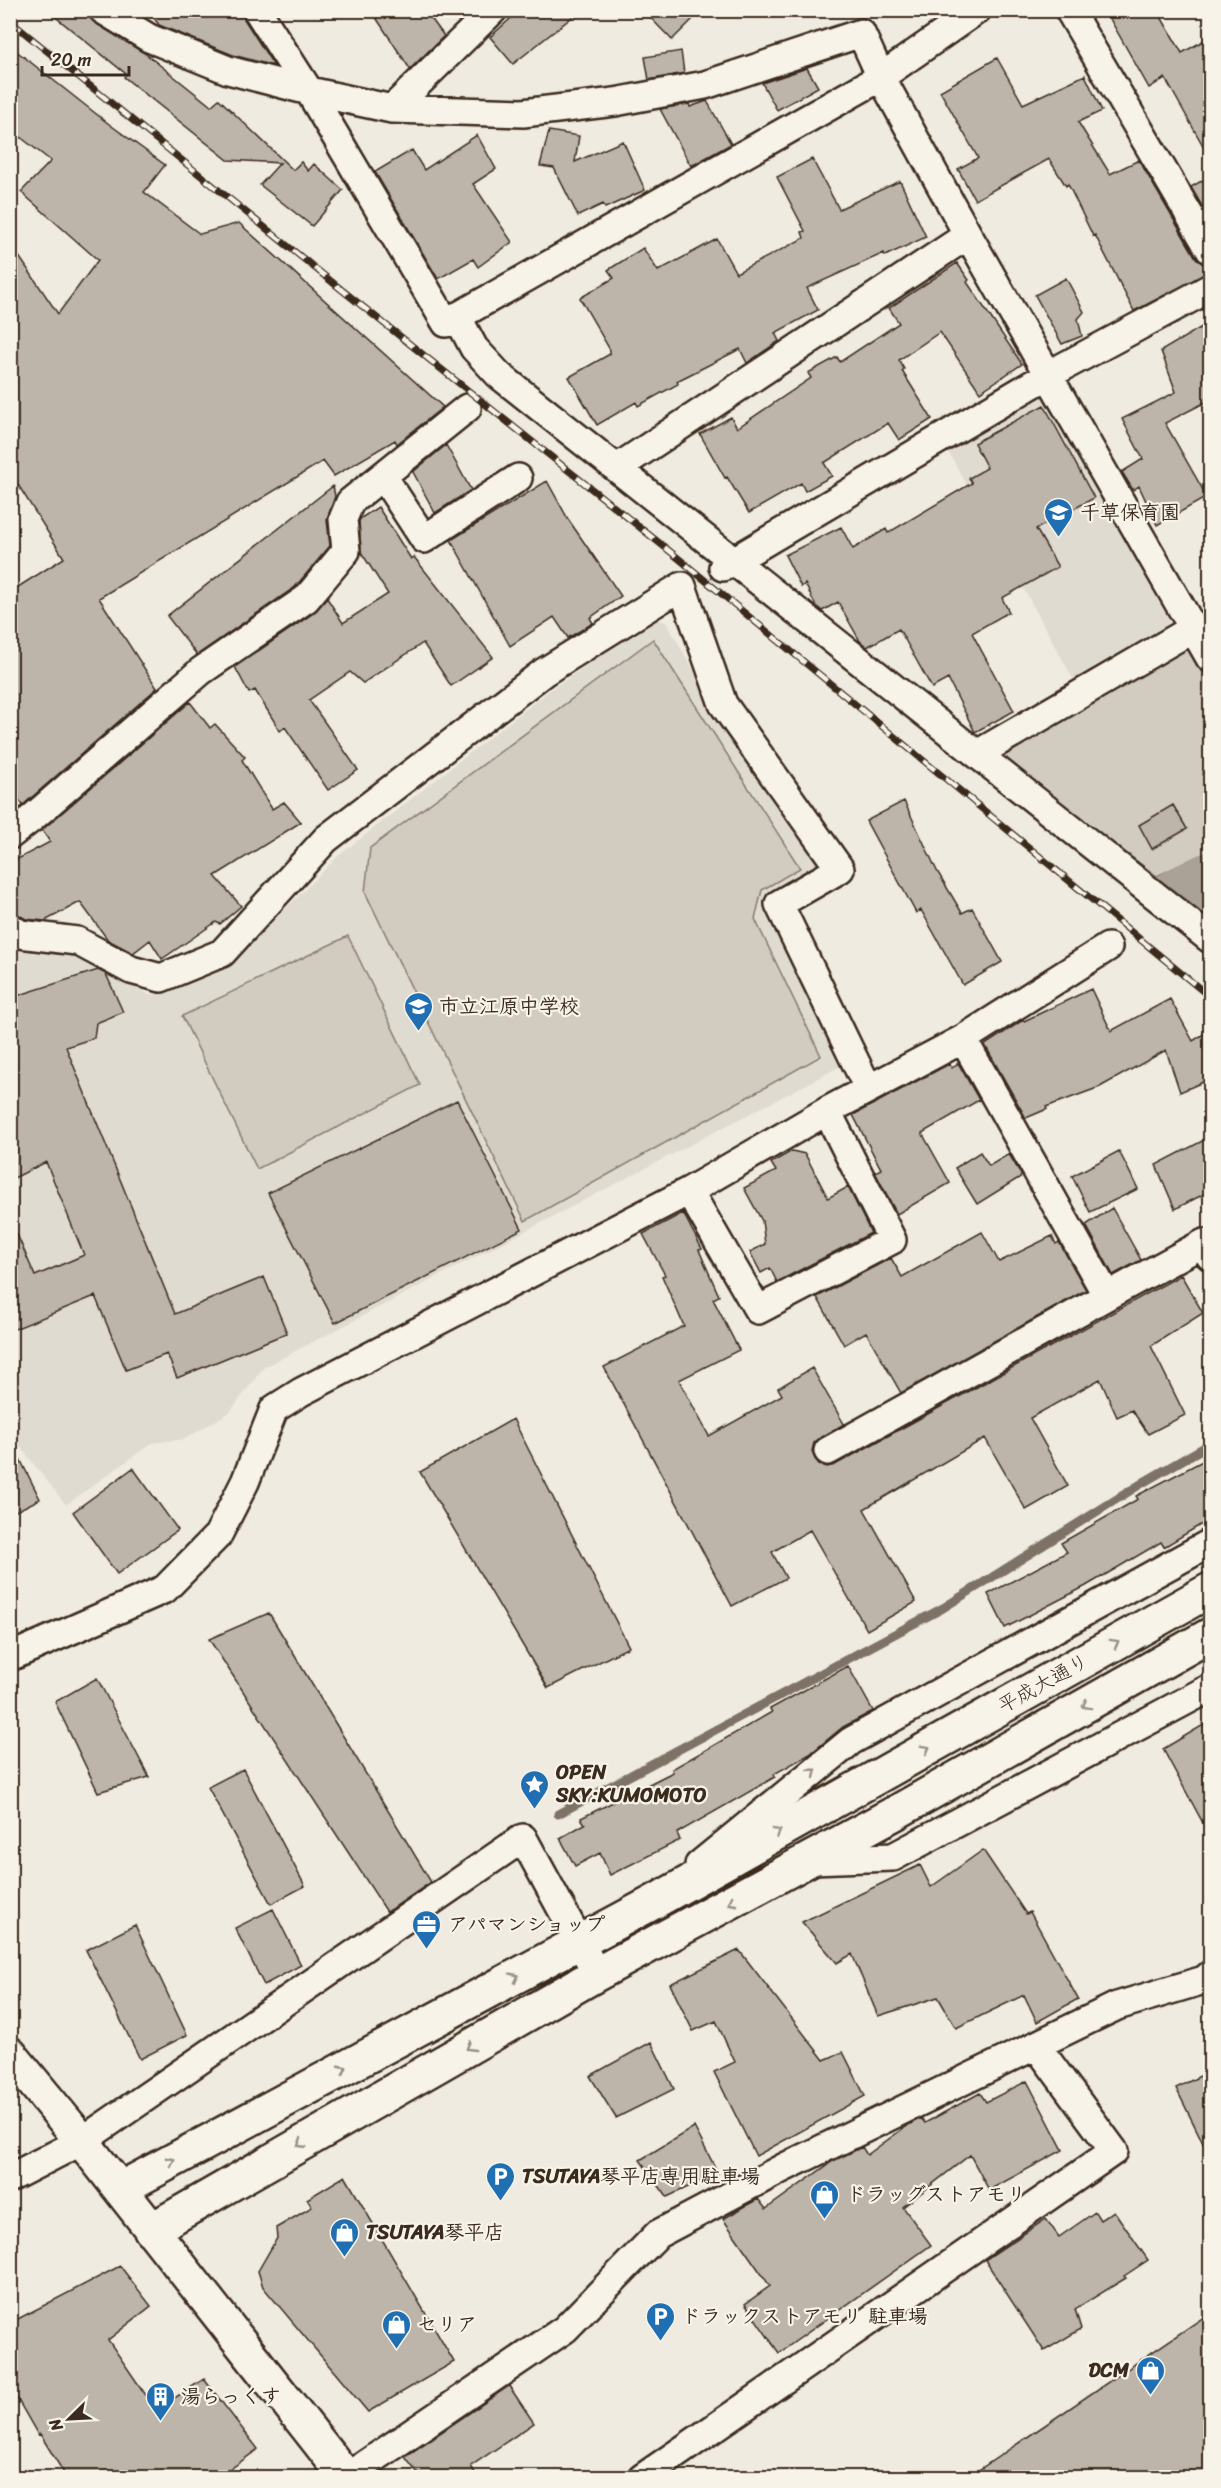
<svg xmlns="http://www.w3.org/2000/svg" width="1221" height="2488" viewBox="0 0 1221 2488" font-family="Sriracha,'Klee One',sans-serif">
	<rect width="100%" height="100%" fill="#efebe0"/>
	<filter id="ink" filterUnits="userSpaceOnUse"><feTurbulence type="fractalNoise" baseFrequency=".0167" numOctaves="2"/><feDisplacementMap in="SourceGraphic" scale="12" xChannelSelector="R" yChannelSelector="G"/><feConvolveMatrix kernelMatrix="1 2 1 2 8 2 1 2 1" color-interpolation-filters="sRGB"/></filter>
	<g filter="url(#ink)">
		<path fill="#e0dbd0" d="M1037,396L1049,401L1171,624L1166,637L1077,686L948,451Z
			M655,619L666,622L712,702L820,858L818,870L769,906L841,1066L263,1368L230,1412L185,1439L152,1443L66,1505L11,1435V945L81,953L149,995L159,993L230,965L337,857L550,690Z"/>
		<path fill="#d1cbc0" stroke="#867a6f" stroke-width="1.5" d="M653,639L800,868L762,890L755,919L821,1056L525,1221L365,892L370,848Z
			M1188,645L1210,683V854L1198,856L1157,876L1001,760L1002,747Z
			M348,936L420,1085L257,1169L182,1016Z"/>
		<g fill="none" stroke-linecap="round" stroke-linejoin="round">
			<path stroke="#7e7266" stroke-width="9" d="M558,1814L943,1608L1144,1482L1210,1444"/>
			<path stroke="#aaa296" stroke-width="52" d="M1176,895L1207,879L1210,880"/>
		</g>
		<path fill="#bdb5aa" stroke="#3b2a1e" stroke-width="1.5" d="M47,10H86L95,23L146,54L211,106L219,99L293,170L301,162L308,171L314,164L343,190L312,226L260,185L280,163L228,160L124,77L126,74Z
			M148,10H241L244,19L274,66L233,55L159,25Z
			M371,10H425L444,36L410,69Z
			M520,10H581L513,64L490,37Z
			M643,10H702L672,40Z
			M1105,10H1157L1182,53L1210,37V158L1165,78L1149,88Z
			M10,46L109,124L165,165L144,192L200,234L239,223L443,407L397,444L395,440L334,476L323,461L99,598L157,688L23,805L10,789V592L64,558L10,472V243L58,314L98,260L21,192L51,161L10,129Z
			M681,51L684,73L649,80L645,57Z
			M997,58L1023,104L1085,75L1102,111L1078,122L1110,174L1139,160L1196,258L1203,264L1210,266V272L1134,311L1095,235L1093,236L1068,184L1066,186L1049,159L975,200L958,169L978,158L940,91Z
			M807,68L818,87L777,110L762,83Z
			M707,101L731,144L691,166L660,109L689,104L690,107Z
			M549,131L579,136L575,162L623,141L645,190L605,208L603,204L578,216L554,168L540,166Z
			M477,135L496,169L473,184L512,242L478,267L473,259L438,279L375,172L412,150L424,170Z
			M812,159L839,209L900,181L926,237L885,256L884,253L807,288L818,310L775,333L779,341L747,363L740,349L677,381L678,384L638,406L636,402L597,425L569,377L610,354V350L580,298L614,278L608,270L643,248L658,271L717,239L736,273L804,238L802,232L805,231L777,177Z
			M1210,176V220L1191,187Z
			M957,263L969,280L967,282L1022,364L980,392L940,332L899,360L904,369L902,371L932,419L899,440L888,423L824,463L832,476L805,491L801,483L749,513L727,477L725,478L700,434L731,417L737,428L811,378L808,373L837,357L840,362L899,323L889,308Z
			M1066,278L1084,312L1078,319L1082,336L1062,344L1035,295Z
			M1210,322V400L1165,423L1207,497L1157,525L1139,486L1133,490L1122,472L1143,459L1122,419L1176,392L1161,351Z
			M1044,405L1094,498L1036,529L1058,567L1002,598L1009,612L972,633L1014,711L975,732L948,679L932,688L899,629L867,647L860,641L838,602L822,611L816,606L805,584L801,587L785,555L841,527L853,549L886,529L888,533L972,483L969,478L987,468L974,443Z
			M446,445L471,490L435,513L413,472Z
			M547,481L568,519L621,596L590,618L593,623L568,638L554,617L510,646L451,540Z
			M333,486L335,496L327,520L330,546L295,587L197,655L167,616Z
			M378,507L411,559L414,557L493,657L451,686L423,643L363,683L350,672L309,700L358,770L328,790L285,727L280,731L255,690L249,693L235,667L315,612L327,598L343,623L388,594L361,552L359,521L361,518Z
			M190,702L210,728L215,724L245,757L242,760L272,809L284,802L301,822L215,876L241,906L220,924L216,922L162,959L150,940L133,953L108,940L80,902L45,921L26,919L10,911V863L50,842L42,830Z
			M904,801L937,871L962,913L972,908L1002,962L963,985L921,910L916,913L866,821Z
			M1173,805L1187,829L1152,849L1139,825Z
			M98,970L106,974L123,1012L96,1023L94,1038L66,1047L175,1314L264,1277L287,1333L177,1378L167,1354L126,1370L95,1296L10,1331V1218L35,1276L84,1255L46,1162L10,1180V998Z
			M1091,989L1111,1031L1170,999L1193,1041L1210,1030V1079L1180,1092L1166,1050L1100,1087L1046,1107L1047,1109L1026,1118L985,1045L1023,1020L1024,1021Z
			M958,1063L979,1100L922,1133L950,1183L897,1214L875,1172L881,1169L853,1115L949,1064L952,1068Z
			M457,1100L522,1229L335,1323L268,1193Z
			M1210,1137V1191L1175,1209L1156,1165Z
			M792,1151L805,1154L828,1198L848,1187L871,1233L777,1282L770,1268L761,1273L750,1252L765,1244L762,1221L744,1188L776,1171L771,1163Z
			M1119,1151L1138,1189L1090,1212L1072,1176Z
			M980,1152L989,1166L1009,1154L1022,1176L977,1204L955,1168Z
			M1112,1208L1141,1260L1113,1275L1086,1225Z
			M683,1213L702,1249L699,1250L719,1296L713,1299L739,1350L679,1380L709,1436L782,1395L778,1388L812,1368L844,1424L820,1438L814,1443L812,1451L815,1459L819,1464L827,1467L835,1465L1181,1275L1203,1313L1151,1346L1185,1415L1148,1434L1132,1410L1117,1417L1100,1379L1030,1418L1068,1486L1026,1510L985,1438L864,1509L916,1602L867,1630L810,1530L772,1552L786,1578L732,1606L604,1367L684,1326L662,1276L665,1275L643,1234Z
			M982,1232L999,1262L1052,1236L1056,1244L1059,1242L1086,1290L901,1393L866,1332L844,1345L817,1297L891,1258L902,1277Z
			M513,1419L629,1647L548,1688L420,1472Z
			M10,1439L40,1499L10,1514Z
			M1210,1457V1519L1164,1547L1161,1542L1086,1586L1005,1628L988,1594L1067,1552L1061,1543L1138,1499L1136,1496Z
			M133,1468L178,1530L117,1574L73,1512Z
			M269,1613L431,1882L387,1912L209,1639Z
			M848,1666L873,1711L843,1727L810,1754L774,1774L775,1777L677,1833L680,1840L610,1875L600,1853L575,1866L560,1838L585,1824L581,1818L673,1772L672,1769L772,1712L770,1709Z
			M97,1678L149,1777L98,1792L55,1702Z
			M1210,1721V1836L1163,1749Z
			M243,1769L305,1886L271,1904L208,1787Z
			M983,1850L1026,1914L1030,1912L1078,1999L1037,2022L1024,1995L956,2028L938,1997L878,2016L852,1954L837,1963L802,1922L920,1865L931,1887Z
			M273,1909L301,1965L264,1985L235,1928Z
			M135,1925L187,2035L140,2059L86,1950Z
			M739,1950L824,2060L843,2052L865,2096L756,2156L714,2072L735,2062L716,2021L693,2031L670,1984Z
			M651,2042L674,2089L616,2118L590,2076Z
			M1210,2071V2157L1176,2088Z
			M1027,2081L1063,2150L989,2190L970,2155L903,2207L931,2245L779,2353L745,2304L770,2286L723,2219L758,2199L766,2209L833,2161L862,2147L867,2155L908,2125L921,2118L925,2123L980,2093L986,2102Z
			M694,2127L718,2173L667,2197L640,2160Z
			M345,2176L454,2362L368,2412L263,2287L258,2271L277,2238L276,2228L312,2207L307,2199Z
			M1114,2211L1148,2260L1124,2276L1126,2278L1075,2309L1081,2329L1044,2351L985,2260L1046,2219L1059,2237L1095,2212L1100,2220Z
			M120,2266L151,2306L108,2340L156,2410L204,2379L258,2449L218,2478H67L40,2434L38,2435L10,2386V2323Z
			M1210,2313V2478H967Z
			M509,2386L534,2423L471,2466L478,2478H421L405,2457Z"/>
		<g fill="none" stroke-linecap="round" stroke-linejoin="round">
			<defs>
				<path id="minor" d="M103,10L149,38L228,70L309,91L392,109L523,113L615,102L705,85L861,33L881,77L968,235L1210,658
					M257,10L309,91L446,323L881,77L977,10
					M1069,10L1210,250
					M392,109L493,10
					M457,316L474,348L499,375L1210,939
					M617,468L968,235
					M383,476L424,539L518,478
					M723,567L1048,375L1210,288
					M979,753L1194,628
					M10,835L32,818L201,671L306,599L346,551L343,519L350,502L467,408
					M10,927L20,934L77,941L131,970L161,978L222,953L326,839L544,672L682,586L723,704L840,869L779,904L868,1088
					M963,1039L1107,1296L1204,1243L1210,1256
					M689,1191L758,1310L892,1240L827,1111
					M828,1451L1107,1296
					M10,1657L165,1589L218,1535L245,1482L274,1409L301,1392L689,1191L827,1111L963,1039L1108,947
					M811,1860L893,1857L1210,1688
					M699,1865L851,1741L1210,1543
					M10,2178L82,2141L523,1838L597,1974
					M347,2477L565,2329L658,2234L783,2168L1117,2006L1204,1980L1210,1975
					M642,2478L1114,2151L1036,2045"/>
				<path id="tertiary" d="M10,2054L82,2141L347,2478
					M120,2189L654,1902L1210,1590
					M151,2230L597,1974L895,1813L1210,1635"/>
			</defs>
			<use href="#minor" stroke="#3b2a1e" stroke-width="32"/>
			<use href="#tertiary" stroke="#3b2a1e" stroke-width="38"/>
			<use href="#minor" stroke="#f7f3e8" stroke-width="27"/>
			<use href="#tertiary" stroke="#f7f3e8" stroke-width="33"/>
			<defs>
				<path id="rail" d="M10,21L337,286L672,553L1210,997"/>
			</defs>
			<use href="#rail" stroke="#3b2a1e" stroke-width="7"/>
			<use href="#rail" stroke="#f7f3e8" stroke-width="4.5" stroke-dasharray="14" stroke-linecap="butt"/>
		</g>
		<defs><path id="oneway-chevron" d="M-2-3.5L2.5 0L-2 3.5" fill="none" stroke-width="1.6" stroke-linecap="round" stroke-linejoin="round" transform="scale(1.5)"/></defs>
		<g stroke="#998e83">
			<use href="#oneway-chevron" transform="translate(1115 1643) rotate(-29)"/>
			<use href="#oneway-chevron" transform="translate(1086 1705) rotate(151)"/>
			<use href="#oneway-chevron" transform="translate(926 1749) rotate(-29)"/>
			<use href="#oneway-chevron" transform="translate(813 1772) rotate(-39)"/>
			<use href="#oneway-chevron" transform="translate(777 1832) rotate(-29)"/>
			<use href="#oneway-chevron" transform="translate(732 1902) rotate(152)"/>
			<use href="#oneway-chevron" transform="translate(515 1977) rotate(-28)"/>
			<use href="#oneway-chevron" transform="translate(470 2047) rotate(150)"/>
			<use href="#oneway-chevron" transform="translate(343 2069) rotate(-28)"/>
			<use href="#oneway-chevron" transform="translate(301 2144) rotate(150)"/>
			<use href="#oneway-chevron" transform="translate(171 2161) rotate(-28)"/>
		</g>
	</g>
	<defs>
		<symbol id="school-pin" viewBox="-11 -11 22 30"><path d="M0 17L-7.5 6A9.5 9.5 0 1 1 7.5 6Z" fill="#1f6fb2" stroke="#f7f3e8"/><path d="M0-5L7-2L0 1L-7-2ZM-4 1L0 2.5L4 1V4Q0 6-4 4Z" fill="#fff"/></symbol>
		<symbol id="sight-pin" viewBox="-11 -11 22 30"><path d="M0 17L-7.5 6A9.5 9.5 0 1 1 7.5 6Z" fill="#1f6fb2" stroke="#f7f3e8"/><path d="M0-6L1.8-2.2L6-1.7L2.9 1.2L3.7 5.4L0 3.3L-3.7 5.4L-2.9 1.2L-6-1.7L-1.8-2.2Z" fill="#fff"/></symbol>
		<symbol id="office-pin" viewBox="-11 -11 22 30"><path d="M0 17L-7.5 6A9.5 9.5 0 1 1 7.5 6Z" fill="#1f6fb2" stroke="#f7f3e8"/><path d="M-6-3h4V-5.5h4V-3h4V5H-6ZM-1-4.5V-3h2v-1.5ZM-6 0V1H6V0Z" fill="#fff"/></symbol>
		<symbol id="parking-pin" viewBox="-11 -11 22 30"><path d="M0 17L-7.5 6A9.5 9.5 0 1 1 7.5 6Z" fill="#1f6fb2" stroke="#f7f3e8"/><path d="M-3.5-5.5H1a3.5 3.5 0 0 1 0 7H-1V5.5H-3.5ZM-1-3.4V-.6H.8a1.4 1.4 0 0 0 0-2.8Z" fill="#fff"/></symbol>
		<symbol id="shop-pin" viewBox="-11 -11 22 30"><path d="M0 17L-7.5 6A9.5 9.5 0 1 1 7.5 6Z" fill="#1f6fb2" stroke="#f7f3e8"/><path d="M-5-2.5h2.3a2.7 3.5 0 0 1 5.4 0H5L5.5 6h-11ZM-1.5-2.5h3a1.5 2.3 0 0 0-3 0Z" fill="#fff"/></symbol>
		<symbol id="building-pin" viewBox="-11 -11 22 30"><path d="M0 17L-7.5 6A9.5 9.5 0 1 1 7.5 6Z" fill="#1f6fb2" stroke="#f7f3e8"/><path d="M-4-6H4V6H1V3H-1V6H-4ZM-2.5-4.3h1.7v1.8h-1.7ZM.8-4.3h1.7v1.8H.8ZM-2.5-1h1.7V.8h-1.7ZM.8-1h1.7V.8H.8Z" fill="#fff"/></symbol>
	</defs>
	<g fill-rule="evenodd">
		<use href="#school-pin" x="1042" y="496" width="33" height="45"/>
		<use href="#school-pin" x="402" y="990" width="33" height="45"/>
		<use href="#sight-pin" x="518" y="1768" width="33" height="45"/>
		<use href="#office-pin" x="410" y="1908" width="33" height="45"/>
		<use href="#parking-pin" x="484" y="2160" width="33" height="45"/>
		<use href="#shop-pin" x="808" y="2178" width="33" height="45"/>
		<use href="#shop-pin" x="328" y="2216" width="33" height="45"/>
		<use href="#parking-pin" x="644" y="2300" width="33" height="45"/>
		<use href="#shop-pin" x="380" y="2308" width="33" height="45"/>
		<use href="#shop-pin" x="1134" y="2354" width="33" height="45"/>
		<use href="#building-pin" x="144" y="2380" width="33" height="45"/>
	</g>
	<g text-anchor="middle" stroke-width="4.5" stroke-linejoin="round" paint-order="stroke">
		<g font-size="20" font-weight="bold" fill="#3b2a1e" stroke="#f7f3e8" text-anchor="start">
			<text x="1080" y="519">千草保育園</text>
			<text x="439" y="1013">市立江原中学校</text>
			<text x="556" y="1779">OPEN<tspan x="556" dy="23">SKY:KUMOMOTO</tspan></text>
			<text x="448" y="1931">アパマンショップ</text>
			<text x="522" y="2183">TSUTAYA琴平店専用駐車場</text>
			<text x="846" y="2201">ドラッグストアモリ</text>
			<text x="366" y="2239">TSUTAYA琴平店</text>
			<text x="681" y="2323">ドラックストアモリ 駐車場</text>
			<text x="417" y="2331">セリア</text>
			<text x="1129" y="2377" text-anchor="end">DCM</text>
			<text x="181" y="2403">湯らっくす</text>
		</g>
		<g font-size="20" fill="#3b2a1e" stroke="#f7f3e8">
			<text transform="translate(1043 1683) rotate(-29)" y="7">平成大通り</text>
		</g>
	</g>
	<rect width="1221" height="2488" fill="none" stroke="#f7f3e8" stroke-width="36"/>
	<rect x="18" y="18" width="1185" height="2452" fill="none" stroke="#3b2a1e" stroke-width="2" filter="url(#ink)"/>
	<g transform="translate(69 2419) rotate(246)" stroke="#f7f3e8" stroke-width="4.5" paint-order="stroke">
	<path d="M0-4.5L10 22L0 15L-10 22Z" fill="#3b2a1e"/>
	<text y="-9" font-size="16" font-weight="bold" text-anchor="middle" fill="#3b2a1e">N</text>
	</g>
	<path d="M42 66v9h87v-9" fill="none" stroke="#3b2a1e" stroke-width="3"/>
	<text x="51" y="66" font-size="18" fill="#3b2a1e" stroke="#f7f3e8" stroke-width="4.5" paint-order="stroke">20 m</text>
</svg>
